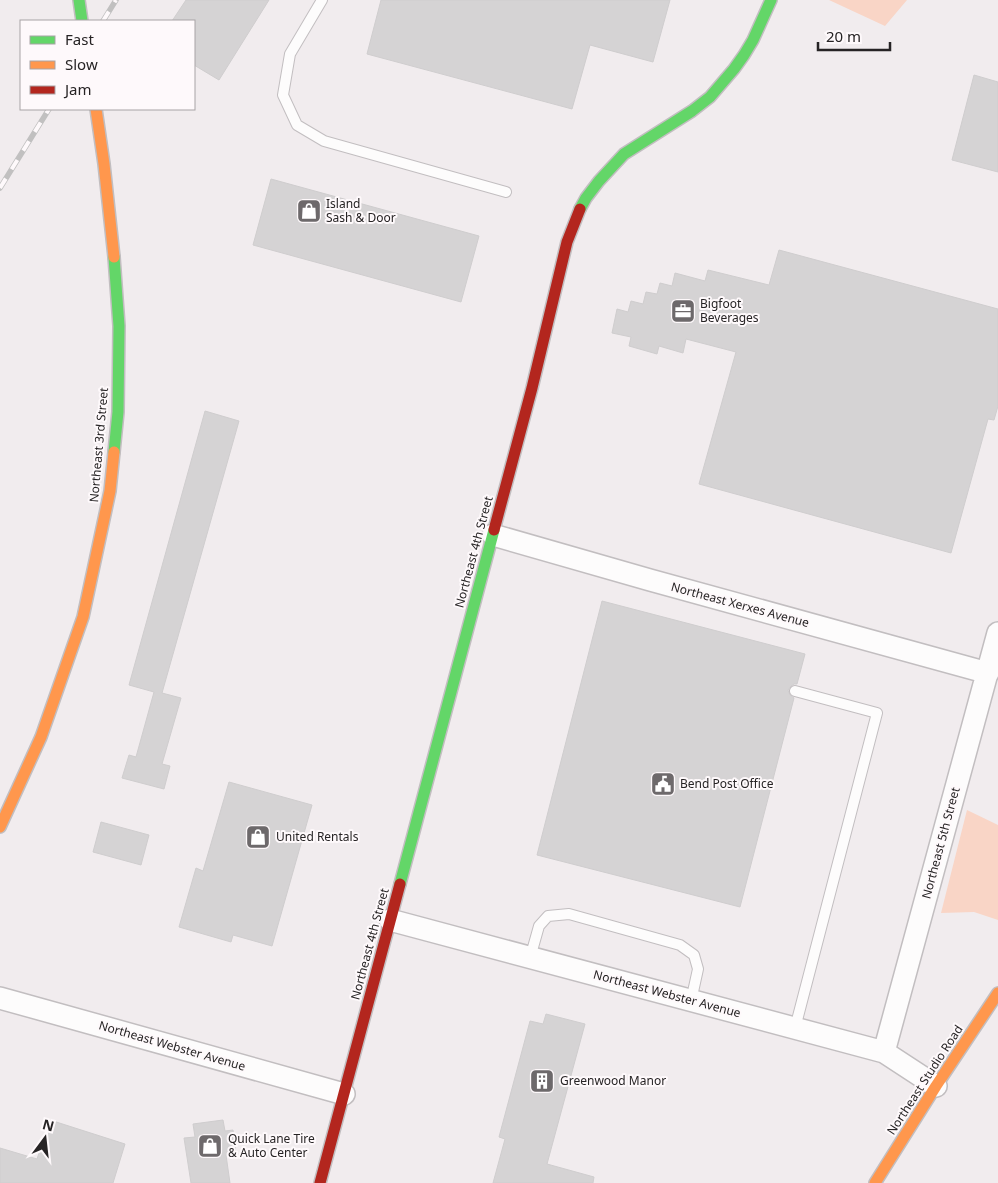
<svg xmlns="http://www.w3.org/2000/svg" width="998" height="1183" viewBox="0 0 998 1183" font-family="'Noto Sans',sans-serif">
	<rect width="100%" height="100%" fill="#f1ecee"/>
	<path fill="#f9d5c6" d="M829,0H907L885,26Z
		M967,810L998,825V920L974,912L941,913Z"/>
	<path fill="#d5d3d4" stroke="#cfcdce" d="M186,0H269L219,80L194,65V21H172Z
		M381,0H670L653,62L590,45L572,109L367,54Z
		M974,75L998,82V172L952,160Z
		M271,179L479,236L461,302L253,245Z
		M779,250L998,309V406L994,420L988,419L951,553L699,484L736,352L686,339L683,353L659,346L657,354L629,346L631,337L612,333L617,309L628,312L631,301L643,304L646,292L657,294L660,283L672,286L675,273L705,281L708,270L769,285Z
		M205,411L239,421L162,693L181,698L162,764L170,766L164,789L122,778L129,755L136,757L154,692L129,685Z
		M602,601L805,654L797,684H794L791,686L788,690L790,695L794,698L740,907L537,855Z
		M229,782L312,805L272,946L233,935L231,942L179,927L196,868L203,871Z
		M101,822L149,835L141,865L93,852Z
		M546,1014L585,1024L547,1164L594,1177L593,1183H493L505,1139L499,1137L530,1021L543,1024Z
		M50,1120L125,1144L113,1183H0V1148L37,1159Z
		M223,1120L225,1131L233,1130L236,1154L226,1155L230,1183H191L184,1138L195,1137L193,1124Z"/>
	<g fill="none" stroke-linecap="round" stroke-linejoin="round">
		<defs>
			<path id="lane" d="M322,0L290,54L283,95L297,125L324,141L506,192
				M530,958L539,926L548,916L569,914L680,945L694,955L698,969L691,1001
				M795,1028L877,713L795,691"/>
			<path id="street" d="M493,535L650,580L988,673
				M390,920L884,1052L936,1086
				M0,998L344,1094
				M884,1052L998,633"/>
			<path id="fast" d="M79,0L82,21
				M580,209L586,198L599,181L624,154L692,111L710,97L734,69L744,55L753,40L771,0
				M114,452L118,412L119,326L114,257
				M400,884L494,530"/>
			<path id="slow" d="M96,109L104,164L114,257
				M0,827L41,737L83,617L110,491L114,452
				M875,1183L936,1086L998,993"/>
			<path id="jam" d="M494,530L532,388L567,242L580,209
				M320,1183L400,884"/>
		</defs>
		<use href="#lane" stroke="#c2bec0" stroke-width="12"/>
		<use href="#street" stroke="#c2bec0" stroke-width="24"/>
		<use href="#fast" stroke="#c2bec0" stroke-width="14"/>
		<use href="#slow" stroke="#c2bec0" stroke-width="14"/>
		<use href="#jam" stroke="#c2bec0" stroke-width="14"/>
		<use href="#lane" stroke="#fdfcfc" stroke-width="10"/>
		<use href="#street" stroke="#fdfcfc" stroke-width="21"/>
		<use href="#fast" stroke="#63d668" stroke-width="11"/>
		<use href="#slow" stroke="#ff974d" stroke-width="11"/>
		<use href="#jam" stroke="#b3261e" stroke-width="11"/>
		<defs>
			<path id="rail" d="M103,21L116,0
				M0,188L49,109"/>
		</defs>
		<use href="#rail" stroke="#c1c0c0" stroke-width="5.5"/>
		<use href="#rail" stroke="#fef9fb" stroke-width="4" stroke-dasharray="11" stroke-linecap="butt"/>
	</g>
	<defs>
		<symbol id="shop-square" viewBox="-11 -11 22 22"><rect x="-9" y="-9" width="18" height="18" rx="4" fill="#6d696b" stroke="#fef9fb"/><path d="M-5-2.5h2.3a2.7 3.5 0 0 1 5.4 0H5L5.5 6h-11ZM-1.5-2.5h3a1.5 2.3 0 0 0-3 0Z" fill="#fff"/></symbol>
		<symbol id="office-square" viewBox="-11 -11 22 22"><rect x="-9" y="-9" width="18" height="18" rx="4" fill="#6d696b" stroke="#fef9fb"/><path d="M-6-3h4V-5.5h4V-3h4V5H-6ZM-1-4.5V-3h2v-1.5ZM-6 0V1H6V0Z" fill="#fff"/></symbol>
		<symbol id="civic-square" viewBox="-11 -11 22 22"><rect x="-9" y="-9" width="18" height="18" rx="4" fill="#6d696b" stroke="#fef9fb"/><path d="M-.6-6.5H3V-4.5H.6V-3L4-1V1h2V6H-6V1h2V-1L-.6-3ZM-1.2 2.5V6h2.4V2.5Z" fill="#fff"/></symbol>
		<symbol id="building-square" viewBox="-11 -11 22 22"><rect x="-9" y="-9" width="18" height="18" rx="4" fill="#6d696b" stroke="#fef9fb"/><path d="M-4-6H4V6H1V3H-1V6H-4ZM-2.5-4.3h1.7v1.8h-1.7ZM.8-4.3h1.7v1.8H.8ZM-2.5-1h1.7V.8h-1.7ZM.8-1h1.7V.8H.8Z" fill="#fff"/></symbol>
	</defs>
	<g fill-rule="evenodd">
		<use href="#shop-square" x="295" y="197" width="28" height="28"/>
		<use href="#office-square" x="669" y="297" width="28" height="28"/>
		<use href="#civic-square" x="649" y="770" width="28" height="28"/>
		<use href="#shop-square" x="244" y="823" width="28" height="28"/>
		<use href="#building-square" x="528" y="1067" width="28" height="28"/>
		<use href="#shop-square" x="196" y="1132" width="28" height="28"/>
	</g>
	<g text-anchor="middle" stroke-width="4" stroke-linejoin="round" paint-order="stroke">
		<g font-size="12" fill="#262324" stroke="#fef9fb" text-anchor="start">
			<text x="326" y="208">Island<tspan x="326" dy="14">Sash &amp; Door</tspan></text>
			<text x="700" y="308">Bigfoot<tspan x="700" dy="14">Beverages</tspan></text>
			<text x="680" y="788">Bend Post Office</text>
			<text x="276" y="841">United Rentals</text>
			<text x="560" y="1085">Greenwood Manor</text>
			<text x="228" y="1143">Quick Lane Tire<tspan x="228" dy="14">&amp; Auto Center</tspan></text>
		</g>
		<g font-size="12" fill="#262324" stroke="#fef9fb">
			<text transform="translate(99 445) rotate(-85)" y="4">Northeast 3rd Street</text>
			<text transform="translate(474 552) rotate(-75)" y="4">Northeast 4th Street</text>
			<text transform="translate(740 605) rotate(15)" y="4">Northeast Xerxes Avenue</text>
			<text transform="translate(941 843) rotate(-75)" y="4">Northeast 5th Street</text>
			<text transform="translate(370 944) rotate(-75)" y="4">Northeast 4th Street</text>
			<text transform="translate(667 994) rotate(15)" y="4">Northeast Webster Avenue</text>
			<text transform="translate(172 1046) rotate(16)" y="4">Northeast Webster Avenue</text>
			<text transform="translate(925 1080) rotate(-57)" y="4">Northeast Studio Road</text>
		</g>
	</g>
	<rect x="20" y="20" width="175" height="90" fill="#fef9fb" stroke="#a8a3a5"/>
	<rect x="30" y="36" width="25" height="8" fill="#63d668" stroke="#a8a3a5"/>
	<text x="65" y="45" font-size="15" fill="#262324">Fast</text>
	<rect x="30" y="61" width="25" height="8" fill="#ff974d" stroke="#a8a3a5"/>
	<text x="65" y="70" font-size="15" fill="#262324">Slow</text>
	<rect x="30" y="86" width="25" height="8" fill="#b3261e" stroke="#a8a3a5"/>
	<text x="65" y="95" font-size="15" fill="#262324">Jam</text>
	<g transform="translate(45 1138) rotate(15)" stroke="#fef9fb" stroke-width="4" paint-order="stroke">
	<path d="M0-4L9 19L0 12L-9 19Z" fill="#262324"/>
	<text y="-8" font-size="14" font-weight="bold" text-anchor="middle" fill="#262324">N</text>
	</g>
	<path d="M818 42v8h72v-8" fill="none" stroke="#262324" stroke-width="2.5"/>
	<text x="826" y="42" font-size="15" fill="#262324" stroke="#fef9fb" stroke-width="4" paint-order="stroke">20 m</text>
</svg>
